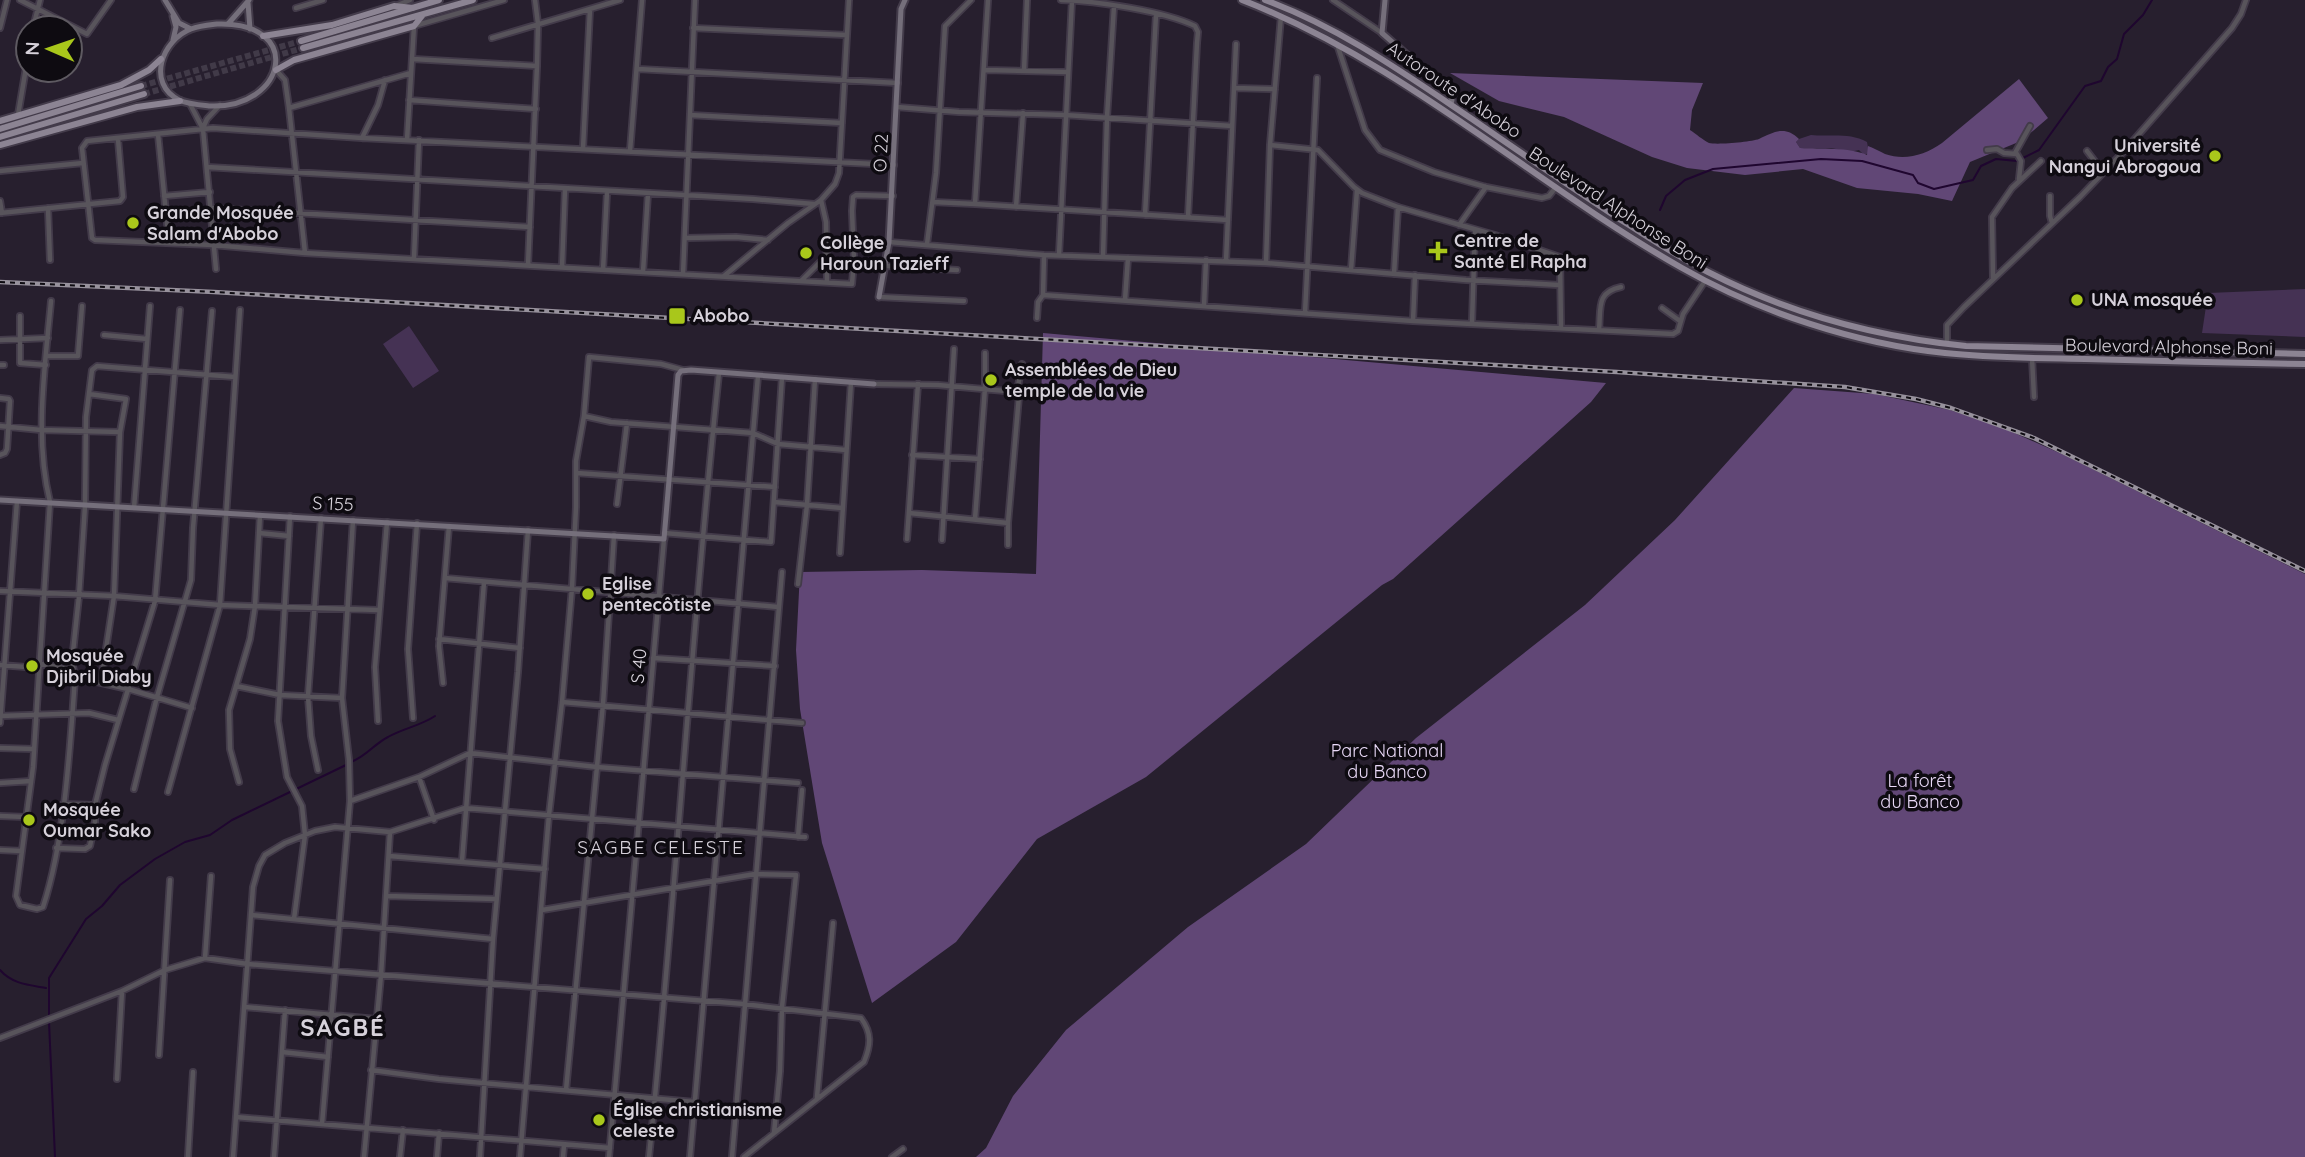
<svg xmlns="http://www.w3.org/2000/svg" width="2305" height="1157" viewBox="0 0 2305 1157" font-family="Quicksand,sans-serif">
	<rect width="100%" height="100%" fill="#271f2e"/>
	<path fill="#453254" d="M1811,135C1830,137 1849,132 1867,142L1869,153L1864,155L1859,150L1850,152L1831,148H1800L1796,142L1799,139Z
		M2305,289V337L2202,333L2208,293Z
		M409,326L439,371L413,388L383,344Z"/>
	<path fill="#614776" d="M1450,73L1703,83L1692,110L1690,130C1696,134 1703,140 1709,143C1717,145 1751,142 1759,139C1774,132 1785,125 1799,139L1796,142L1800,148C1821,149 1849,147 1867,155L1868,146C1874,148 1879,151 1885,154C1905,161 1925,155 1942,143L2019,79L2048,118L2021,141L1970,162L1952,201L1918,194L1857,188L1803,169L1745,175L1687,168L1652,157L1564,117L1499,101Z
		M1043,333L1606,383L1591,402L1393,579L1382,585L1146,777L1037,839L956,942L872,1003L822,843L800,709L796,650L800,572L922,570L1036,574Z
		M1794,388L1875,394L1950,410L2001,427L2064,455L2305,574V1157H976L986,1148L1013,1096L1066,1030L1188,927L1306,844L1416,738L1585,605L1675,520Z"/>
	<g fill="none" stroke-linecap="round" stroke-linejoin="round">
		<path stroke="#1f062f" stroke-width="2" d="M1660,210L1666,196L1685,180L1713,169L1821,159L1862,161L1913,175L1918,183L1934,189L1973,180L1981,166L1996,159L2017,161L2039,150L2085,86L2101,81L2108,67L2117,59L2124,34L2143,15L2152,0
			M351,762C367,756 374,744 388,737C404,728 420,726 435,716
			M0,970C12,984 29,985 46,988
			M49,1017V978L86,919L102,906L120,885L155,859L185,842L210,835L232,820L346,765
			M49,1022L55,1157"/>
		<path stroke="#413a48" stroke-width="6" stroke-dasharray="6 3" stroke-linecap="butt" d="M141,86L301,41
			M144,94L303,48"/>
		<defs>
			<path id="street" d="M20,0L87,34L111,0
				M988,0L975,204L1228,220
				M1061,0C1096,1 1164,11 1195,26L1198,32L1197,43L1188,217
				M1333,0L1382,33
				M398,5L410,0
				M296,8L323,0
				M0,28L7,0
				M33,28L40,0
				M693,28L847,35
				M492,38L620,0
				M1337,44L1365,130L1380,150L1434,172L1486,187L1542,198L1549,196L1556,187
				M413,59L537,66
				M638,69L898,83
				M276,70L285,80L289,108L305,253
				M985,70L1068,72
				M1024,71L1027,0
				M1234,88L1275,89
				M409,100L536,109
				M190,104L203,129L216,269
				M897,107L959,112L1065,115L1232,126
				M289,108L411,73
				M18,115L28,56
				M690,115L842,123
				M203,128L207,119L220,105
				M158,134L169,243
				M362,138L378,105L385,80
				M407,140L414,26L504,0
				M1270,145L1318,150L1354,187L1362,193L1398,207L1495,235L1560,257L1561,328
				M583,148L590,9
				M1987,150L1997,149L2004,153L2017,154L2021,161L2019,179
				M630,151L642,0
				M2087,151L2103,172
				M2015,153L2030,126
				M207,167L753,199L814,204
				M0,171L83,163
				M164,196L210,192
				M893,196L856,195L853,197L852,211L854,260L852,284L305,253L213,245L95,240L92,238L82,148L87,141L213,128L362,138L894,165
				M2050,196V216L2052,223
				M821,200L826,222L827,282
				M0,201L2,213
				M933,202L975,204
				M1016,207L1023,113
				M48,208L50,260
				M211,208L530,227
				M0,213L120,201L123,197L118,139
				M1145,215L1156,15
				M1459,225L1486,187
				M685,238L736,237L768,240
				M889,242L1044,255L1266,263L1466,280L1559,285
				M927,244L936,173L945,26L971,0
				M1059,255L1072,0
				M1103,256L1107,117L1114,6
				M414,258L419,140
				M1226,261L1236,44
				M1266,263L1270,145L1281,16
				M528,265L537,66L538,24L535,0
				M887,266L957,270
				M562,267L565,189
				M603,270L607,192
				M1351,270L1357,190
				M643,272L648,193
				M683,274L695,0
				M1394,274L1398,207
				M724,276L788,223L821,200L835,184L839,173L849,0
				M1993,279L1992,217L2012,188L2041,161
				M802,280L826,256
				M1043,295L1413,321L1673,334L1678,331L1683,314L1705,281
				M879,297L964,301
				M1125,300L1128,258
				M51,301C45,367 34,437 50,502L33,767L16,896L20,905L37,909L43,907C65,840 70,748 75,677L72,661L79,596L85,506L86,417L92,370L97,366L235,377
				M1204,306L1206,260
				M1662,308L1680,321
				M1305,313L1317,78
				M20,316V363L46,365
				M1037,318L1038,302L1043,295L1044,255
				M1413,321L1415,275
				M1472,323L1475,230
				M1599,330C1601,308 1596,292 1621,287
				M104,335L147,339
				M0,340L48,338
				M1947,344V325L1964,307L2080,197L2125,150L2232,28L2241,14L2246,0
				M46,356H78L82,306
				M2032,358L2034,397
				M0,365H4
				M874,384L938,385L1017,392L1019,396L1008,523V545
				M1017,392L1022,364
				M89,394L126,399L120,432L114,596L101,682
				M0,398L9,399L10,401L7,449L5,453L0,455
				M584,416L611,422L753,433L778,444L846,450
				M0,426L41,430L120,432
				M912,455L980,459
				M577,473L775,487
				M774,502L842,508
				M617,504L627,423
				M134,508L150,306
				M909,513L1008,523
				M290,516L278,721L287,777L302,806L305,835L294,919
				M975,519L985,388V353
				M259,533L289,536
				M664,533L771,542L782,377
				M907,539L918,384
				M942,540L954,349
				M840,553L851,382
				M445,578L778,607
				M798,584L807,505L815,379
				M0,591L114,596L220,605L378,610
				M439,639L520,648
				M653,658L775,666
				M0,665L39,668L41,664L73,670
				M75,677L128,689L192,708
				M443,683L439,646L449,526
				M236,686L280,695L342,698
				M562,702L802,723
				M0,716L89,713L118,720
				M413,718L408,649L417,523
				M378,721L375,667L387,522
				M0,723L17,501
				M0,748L34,749
				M318,770L311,736L308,696L321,518
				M419,777L434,820
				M239,782L230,749L229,710L250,639L255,606L260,515
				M0,783L31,781
				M134,789L157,697L191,580L193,528L212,311
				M168,792L220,605L240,310
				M350,801L419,777L470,753L597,767L798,783
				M63,804L95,805
				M0,816L26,817
				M798,837L802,790
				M56,848L85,849L90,846L95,822V805L105,765L155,601L180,310
				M0,850L22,851
				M389,856L545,869
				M462,861L484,582
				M386,896L496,899
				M542,910L755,874L796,875L782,1007L780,1071L774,1133
				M251,915L493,939
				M205,958L211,876
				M245,1007L376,1019
				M0,1038L122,991L165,970L205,958L248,964L744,1004L861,1018C872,1033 871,1045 864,1062L744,1157
				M282,1052L328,1057
				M159,1055L170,880
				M371,1070L439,1079L694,1102
				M117,1079L122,991
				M566,1090L603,704L614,535
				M817,1097L833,923
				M236,1117L610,1148
				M322,1124L350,801L349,760L342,698L353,520
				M188,1157L193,1072
				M233,1157L253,887L259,866L265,855L285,843L315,831L335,827L390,832L465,808L805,837
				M274,1157L285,1010
				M364,1157L381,975L390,832
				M400,1157L403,1130
				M437,1157L439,1133
				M480,1157L493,939L518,672L528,530
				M520,1157L549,815L562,702L572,588L576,507V461L584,416L589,357L661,364L683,370
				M563,1157L564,1145
				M609,1157L664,539
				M649,1157C676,896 691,633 719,373
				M690,1157L758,376
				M732,1157L782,572
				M892,1157L903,1149"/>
			<path id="secondary" d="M165,0L179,23L191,29
				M1385,0L1382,33L1448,91L1452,100L1451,105
				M248,3L250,29
				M173,16L176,27L173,40
				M217,24C305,21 287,109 210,106C200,105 187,104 179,100C146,83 162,40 191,29C199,26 209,25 217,24Z
				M228,24L249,0
				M879,297L889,242L901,9L905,0
				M0,500L664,539L678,375L681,371L691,370L874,384"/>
			<path id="primary" d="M1242,0C1405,63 1532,183 1682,268C1759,312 1857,344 1945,353C1992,358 2038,358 2085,359C2158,361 2232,363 2305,364
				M1265,0C1341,28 1405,74 1472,119C1521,153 1571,187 1621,220C1650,238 1678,257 1708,272C1788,313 1877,337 1966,346L2305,354
				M263,36L332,25L394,6L413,8
				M301,41L439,0
				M303,48L473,0
				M276,70L294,60L414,26L422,16
				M0,121L121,85L149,70L161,59
				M0,129L141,86
				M0,137L144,94
				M0,145L137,107L180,101"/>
		</defs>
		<use href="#street" stroke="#433b4a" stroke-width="8"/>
		<use href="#secondary" stroke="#433b4a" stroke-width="9"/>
		<use href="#primary" stroke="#433b4a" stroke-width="10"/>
		<use href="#street" stroke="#58545b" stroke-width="4.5"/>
		<use href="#secondary" stroke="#756f7b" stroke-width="5"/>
		<use href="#primary" stroke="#8c8493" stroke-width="6"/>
		<defs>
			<path id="rail" d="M0,282L214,292L1617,372L1845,387L1916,399L1951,408L2034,438L2305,571"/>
		</defs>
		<use href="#rail" stroke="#97919c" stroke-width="4.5"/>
		<use href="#rail" stroke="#0e0b11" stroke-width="2" stroke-dasharray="5" stroke-linecap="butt"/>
	</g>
	<g fill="#a9c71b" stroke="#0e0b11" stroke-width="2.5">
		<circle cx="2215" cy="156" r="7"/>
		<circle cx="133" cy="223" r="7"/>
		<path d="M1434.5 240.5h7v7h7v7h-7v7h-7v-7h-7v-7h7z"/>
		<circle cx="806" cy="253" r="7"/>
		<circle cx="2077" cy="300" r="7"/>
		<rect x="668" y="307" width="18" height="18" rx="3.5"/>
		<circle cx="991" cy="380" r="7"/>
		<circle cx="588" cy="594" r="7"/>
		<circle cx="32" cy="666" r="7"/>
		<circle cx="29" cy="820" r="7"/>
		<circle cx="599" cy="1120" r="7"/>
	</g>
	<g text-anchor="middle" stroke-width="7" stroke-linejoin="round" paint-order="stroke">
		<g font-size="18" fill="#d6d1da" stroke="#0e0b11">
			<text transform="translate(1454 90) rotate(34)" y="6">Autoroute d'Abobo</text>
			<text transform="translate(881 153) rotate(-87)" y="6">O 22</text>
			<text transform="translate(1618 208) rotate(33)" y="6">Boulevard Alphonse Boni</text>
			<text transform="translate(2169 347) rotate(1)" y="6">Boulevard Alphonse Boni</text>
			<text transform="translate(333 504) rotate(3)" y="6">S 155</text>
			<text transform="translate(639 666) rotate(-85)" y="6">S 40</text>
		</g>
		<g font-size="18" font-weight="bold" fill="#d6d1da" stroke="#0e0b11" text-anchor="start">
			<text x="2201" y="152" text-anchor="end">Université<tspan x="2201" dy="21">Nangui Abrogoua</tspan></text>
			<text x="147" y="219">Grande Mosquée<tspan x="147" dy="21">Salam d'Abobo</tspan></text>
			<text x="1454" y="247">Centre de<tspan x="1454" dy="21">Santé El Rapha</tspan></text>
			<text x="820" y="249">Collège<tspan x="820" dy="21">Haroun Tazieff</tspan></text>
			<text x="2091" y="306">UNA mosquée</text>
			<text x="693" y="322">Abobo</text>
			<text x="1005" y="376">Assemblées de Dieu<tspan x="1005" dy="21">temple de la vie</tspan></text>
			<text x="602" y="590">Eglise<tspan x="602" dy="21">pentecôtiste</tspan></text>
			<text x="46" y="662">Mosquée<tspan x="46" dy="21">Djibril Diaby</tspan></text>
			<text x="43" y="816">Mosquée<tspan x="43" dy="21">Oumar Sako</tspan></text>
			<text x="613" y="1116">Église christianisme<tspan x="613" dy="21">celeste</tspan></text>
		</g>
		<g font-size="18" fill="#e9d9f7" stroke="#0e0b11">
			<text x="1387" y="757">Parc National<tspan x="1387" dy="21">du Banco</tspan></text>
			<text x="1920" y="787">La forêt<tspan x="1920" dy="21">du Banco</tspan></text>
		</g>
		<g font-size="19" letter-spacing="2" fill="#d6d1da" stroke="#0e0b11">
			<text x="661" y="854">SAGBE CELESTE</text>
		</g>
		<g font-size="24" font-weight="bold" letter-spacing="2" fill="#d6d1da" stroke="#0e0b11">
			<text x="343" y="1036">SAGBÉ</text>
		</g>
	</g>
	<g transform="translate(49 49) rotate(272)"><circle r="33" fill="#0e0b11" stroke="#5e5a61" stroke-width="2"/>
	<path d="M0-5L12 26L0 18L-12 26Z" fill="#a9c71b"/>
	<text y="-10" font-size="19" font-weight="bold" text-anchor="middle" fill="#d6d1da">N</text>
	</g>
</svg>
